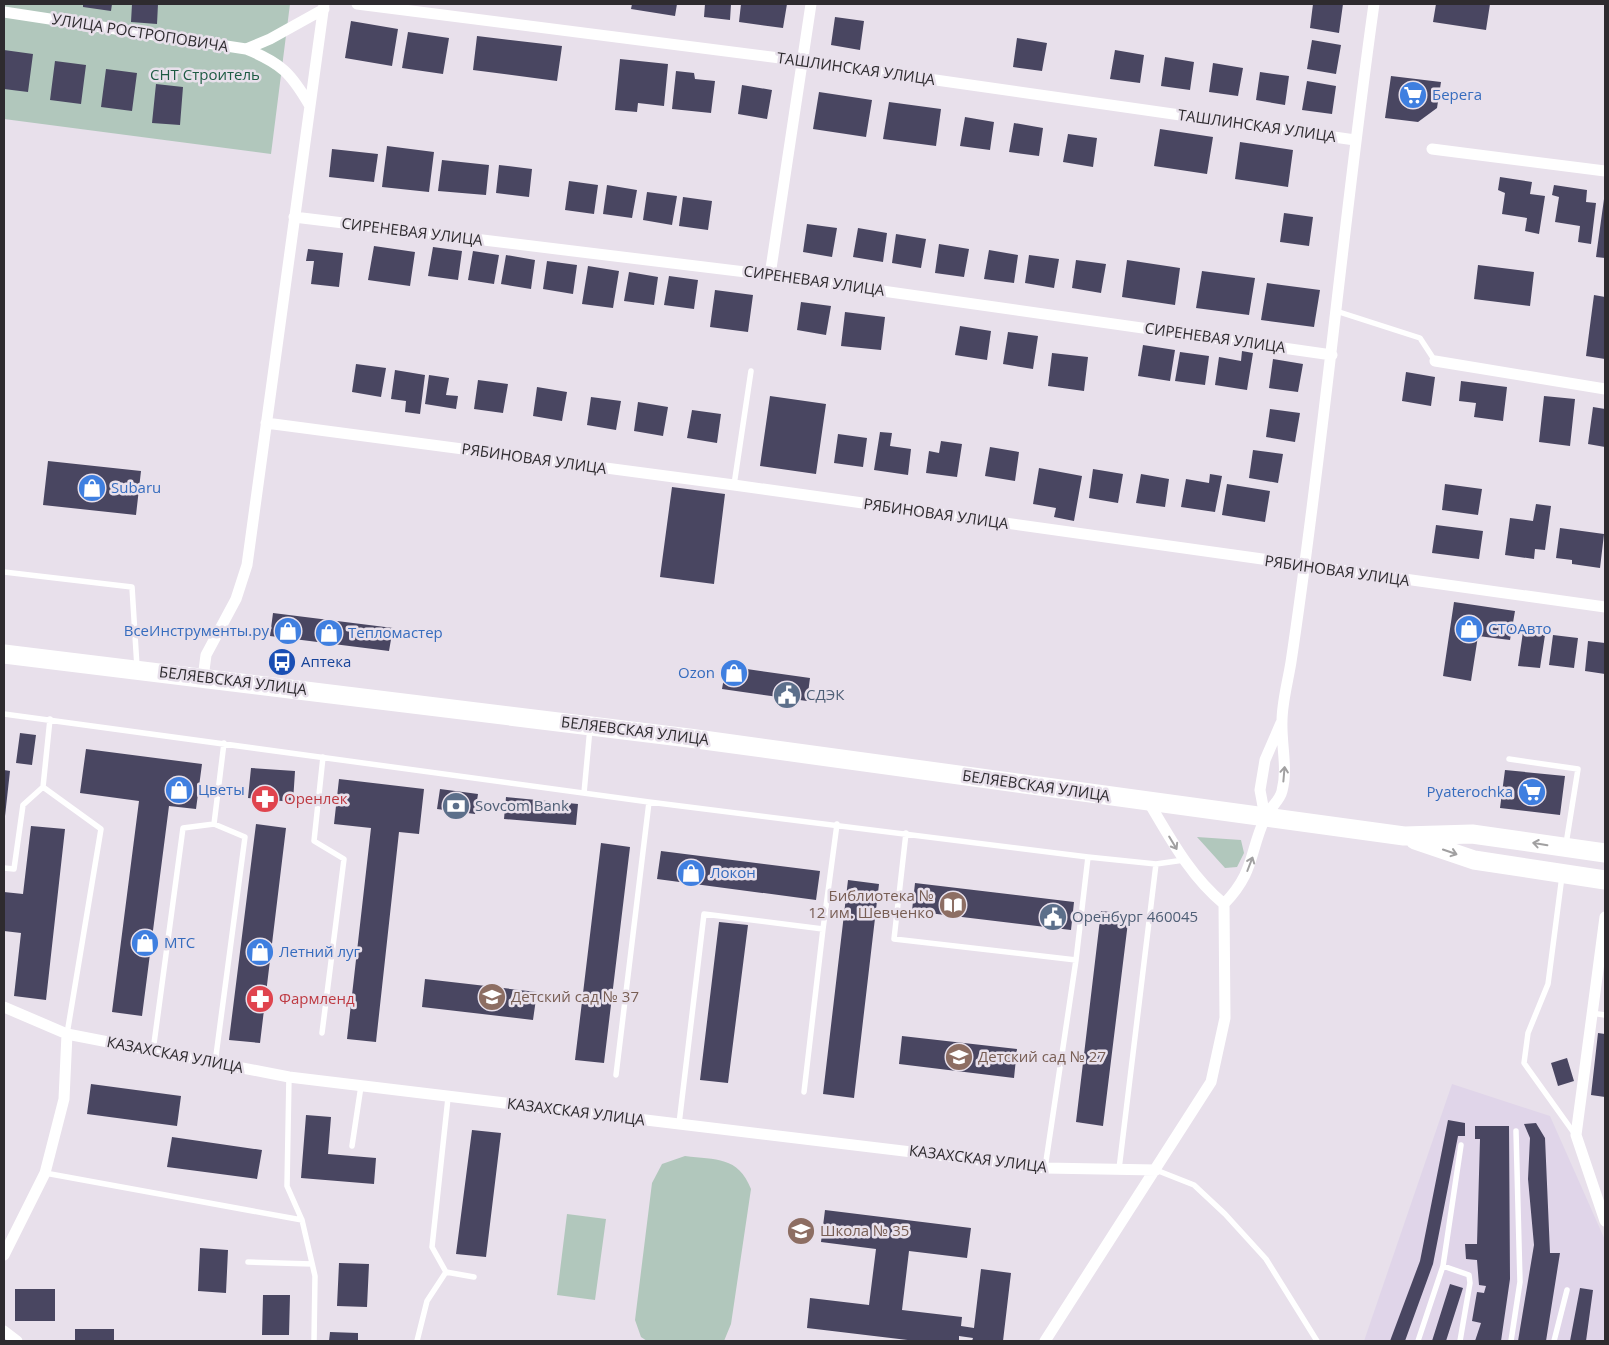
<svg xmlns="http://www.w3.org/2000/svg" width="1609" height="1345" viewBox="0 0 1609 1345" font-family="'Open Sans',sans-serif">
	<rect width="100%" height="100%" fill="#e8e0eb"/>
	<path fill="#e0d5e9" d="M1452,1084L1550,1116L1605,1240V1341H1364Z"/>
	<path fill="#b1c7bc" d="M4,4H290L271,154L4,119Z
		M1197,837L1241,840L1244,853L1237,867L1225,868Z
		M685,1156C716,1160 738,1156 751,1189L731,1324L724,1341H647L641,1337L635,1320L652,1183L662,1164Z
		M567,1214L606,1219L595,1300L557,1295Z"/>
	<path fill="#494661" d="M83,4H112L111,11L83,7Z
		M132,4H158L157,24L131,22Z
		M632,4H677L675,16L631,9Z
		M705,4H731L730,20L704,17Z
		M741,4H787L783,28L739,22Z
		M1313,4H1343L1339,33L1310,28Z
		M1436,4H1490L1486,30L1433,22Z
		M835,17L864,21L860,50L831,45Z
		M351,21L398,29L392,66L345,58Z
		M408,32L449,38L443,74L402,68Z
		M477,36L562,46L557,81L473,70Z
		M1017,38L1047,43L1042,71L1013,67Z
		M1312,40L1341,45L1336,74L1307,69Z
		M4,50L33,54L28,92L4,89Z
		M1115,50L1144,55L1140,83L1110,79Z
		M1165,57L1194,62L1190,90L1161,86Z
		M620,59L668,64L664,106L638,103L637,112L615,110Z
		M55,61L86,65L81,104L50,100Z
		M1213,63L1243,68L1238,96L1209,92Z
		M106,69L137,73L132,111L101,107Z
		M676,71L694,73L695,79L715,81L711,113L672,109Z
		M1260,72L1289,76L1285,105L1256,100Z
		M1391,76L1441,82L1437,108L1418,122L1385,118Z
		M1307,81L1336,86L1332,114L1302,110Z
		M156,84L183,87L180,125L152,123Z
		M742,85L772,90L767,119L738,114Z
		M819,92L872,100L866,137L813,129Z
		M889,102L941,109L936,146L883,139Z
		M965,117L994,122L990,150L960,146Z
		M1014,123L1043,128L1039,156L1009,152Z
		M1160,129L1213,137L1207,174L1154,166Z
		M1068,134L1097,138L1093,167L1063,162Z
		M1240,142L1293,150L1288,187L1235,179Z
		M387,146L434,152L429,192L382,187Z
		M332,149L378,154L374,182L329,177Z
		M442,160L489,165L486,195L438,191Z
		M499,165L532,169L529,197L496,193Z
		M1500,177L1532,182L1530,194L1545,196L1539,234L1525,231L1527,218L1502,214L1505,193L1498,190Z
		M569,181L598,185L594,214L565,210Z
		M607,185L637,190L632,218L603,214Z
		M1554,185L1587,190L1586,202L1596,203L1591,244L1578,242L1580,226L1555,222L1559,197L1552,195Z
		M647,192L677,196L672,225L643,220Z
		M683,197L712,201L708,230L679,226Z
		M1604,199H1605V258L1596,257Z
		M1284,213L1313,217L1309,246L1280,242Z
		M807,224L837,228L832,257L803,252Z
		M858,228L887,233L883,262L853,257Z
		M896,234L926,239L921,268L892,263Z
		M939,244L969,249L964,277L935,273Z
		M374,246L415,252L410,286L368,280Z
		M433,247L462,251L458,280L428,276Z
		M308,249L343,253L339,287L311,284L314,261H306Z
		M989,250L1018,255L1014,283L984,279Z
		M473,251L499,255L494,284L468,280Z
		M506,255L535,260L531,289L501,284Z
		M1029,255L1059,259L1054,288L1025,283Z
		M1076,260L1106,264L1101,293L1072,288Z
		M1127,260L1180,268L1175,305L1122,297Z
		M547,261L577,265L573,294L543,289Z
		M1478,265L1534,272L1530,306L1474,299Z
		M588,266L619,271L613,308L582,304Z
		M1202,271L1255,278L1249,315L1196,308Z
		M629,272L658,277L654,305L624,301Z
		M669,276L698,280L694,309L664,305Z
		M1267,283L1320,290L1314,327L1261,320Z
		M715,290L753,295L748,332L710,327Z
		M1594,295L1605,297V359L1586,356Z
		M801,302L831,306L826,335L797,330Z
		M845,312L885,317L881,350L841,346Z
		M960,326L991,331L987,360L955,355Z
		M1008,332L1038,336L1033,369L1003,364Z
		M1143,345L1175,350L1170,381L1138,376Z
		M1242,351L1253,353L1247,390L1215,385L1219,357L1241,361Z
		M1180,352L1209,356L1205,385L1175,381Z
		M1052,353L1088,357L1084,391L1048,386Z
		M1273,359L1303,364L1298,392L1269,388Z
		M356,364L386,368L381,397L352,392Z
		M395,370L425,375L420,414L405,412L406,401L391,399Z
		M1406,372L1435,377L1431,406L1402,401Z
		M429,375L449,378L446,395L458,396L456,409L425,404Z
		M478,380L508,384L503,413L474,409Z
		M1461,381L1507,387L1503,421L1474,417L1476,403L1459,401Z
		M537,387L567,392L562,421L533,416Z
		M770,396L826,404L816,474L760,466Z
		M1544,396L1575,399L1570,446L1539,442Z
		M591,397L621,401L616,430L587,425Z
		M638,402L668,407L663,436L634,431Z
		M1593,407L1605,409V447L1588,444Z
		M1270,409L1300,413L1295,442L1266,437Z
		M692,410L721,414L717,443L687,438Z
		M880,432L892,433L890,446L911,449L908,475L874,470Z
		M838,434L867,438L863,467L834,463Z
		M941,441L962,444L957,477L926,473L929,451L939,453Z
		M990,447L1019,452L1015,481L985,476Z
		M1253,450L1283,454L1278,483L1249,478Z
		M48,461L141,471L136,515L43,505Z
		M1039,468L1082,476L1074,521L1054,517L1056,508L1033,504Z
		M1093,469L1123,474L1118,503L1089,498Z
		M1141,474L1169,479L1165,507L1136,503Z
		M1210,474L1222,476L1215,512L1181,507L1186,479L1209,483Z
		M1227,484L1270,491L1265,522L1222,515Z
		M1445,484L1482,489L1478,515L1442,510Z
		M672,487L725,494L714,584L660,577Z
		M1536,504L1551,506L1545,550L1535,549L1534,559L1505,555L1510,518L1533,521Z
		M1436,525L1483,531L1479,559L1432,553Z
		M1560,528L1604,534L1600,568L1572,564V560L1556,558Z
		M1454,602L1515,611L1510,640L1478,636L1471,681L1443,676Z
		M273,613L393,628L389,651L270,636Z
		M1523,632L1545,635L1540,668L1518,666Z
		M1553,635L1578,638L1574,668L1549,665Z
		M1588,641L1605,643V674L1585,671Z
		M726,666L810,678L807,701L722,689Z
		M20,733L36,735L32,765L16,763Z
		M86,749L202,764L196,809L169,806L142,1016L112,1012L139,801L80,793Z
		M251,768L295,771L293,802L248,798Z
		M4,770L10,771L5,816H4Z
		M1505,770L1565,776L1560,815L1500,808Z
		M339,779L424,789L419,834L399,832L376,1042L347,1039L371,828L334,824Z
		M440,789L478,794L475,814L437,809Z
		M506,797L578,804L576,825L504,819Z
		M256,824L286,828L260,1043L229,1040Z
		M31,826L65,829L46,1000L14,996L21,933L4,931V892L23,894Z
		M601,843L630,847L604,1063L575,1060Z
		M661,851L820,871L816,900L657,879Z
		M848,880L879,884L854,1098L823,1094Z
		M915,883L1074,902L1071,930L912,911Z
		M1101,911L1129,914L1103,1126L1076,1122Z
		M719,922L748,925L728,1083L700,1080Z
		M425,979L537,992L533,1020L422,1007Z
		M1598,1033L1605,1034V1097L1591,1095Z
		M902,1036L1017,1049L1014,1078L899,1064Z
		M1567,1058L1574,1081L1558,1086L1551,1063Z
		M91,1084L181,1096L177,1126L87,1114Z
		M306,1115L331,1117L328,1154L376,1158L374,1184L301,1178Z
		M1448,1120L1465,1123V1136H1458L1433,1264L1405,1341H1390L1420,1261Z
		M1536,1123L1545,1138L1550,1253H1560L1546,1341H1518L1534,1245L1528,1179L1530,1138L1524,1124Z
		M1475,1126H1509L1510,1279L1501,1341H1475L1481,1323L1472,1321L1477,1292L1484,1293L1486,1286L1479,1285L1477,1260L1466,1259L1465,1244H1477L1480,1139H1475Z
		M472,1130L501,1133L486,1257L456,1254Z
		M172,1137L262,1150L257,1179L167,1167Z
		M825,1210L971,1228L967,1258L909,1251L902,1310L962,1317L961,1326L974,1328L981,1269L1011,1273L1003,1341H972L973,1338L959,1336V1341H916L807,1328L810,1298L869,1305L876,1249L821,1242Z
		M200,1248L228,1250L226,1293L198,1291Z
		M339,1263L369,1264L367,1307L337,1306Z
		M1450,1284L1463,1288L1446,1341H1432Z
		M1580,1288L1593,1290L1586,1341H1570Z
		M15,1289H55V1321H15Z
		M263,1295H290L289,1335H262Z
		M75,1329H114V1341H75Z
		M330,1332L358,1333V1341H329Z"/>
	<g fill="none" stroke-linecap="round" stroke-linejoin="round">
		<path stroke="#fff" stroke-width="5.5" d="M1336,311L1420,338L1435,361
			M734,485L751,371
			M4,572L132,587L137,667
			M4,714L649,802L1088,857L1156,864L1184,860
			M1509,759L1578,769L1566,844
			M43,787L101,829L67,1034
			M584,793L590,728
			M214,824L245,837L215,1063
			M906,833L894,939L1076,960
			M4,868L14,869L23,805L43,787L50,719
			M1562,876L1548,984L1528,1033L1524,1063L1574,1133
			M1591,1013L1605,1015
			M322,1033L344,859L314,841L323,757
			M153,1051L183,828L214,824L224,743
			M616,1075L649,802
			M289,1077L287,1186L302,1220L315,1276L314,1341
			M804,1092L823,929
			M448,1098L432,1247L446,1272L474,1277
			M679,1124L704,914L823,929L837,824
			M352,1146L361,1086
			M1045,1168L1076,960L1088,857
			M1119,1169L1156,864
			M1156,1170L1194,1185L1225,1214L1266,1259L1317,1341
			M45,1173L302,1220
			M248,1262L312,1264
			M1443,1266L1469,1275L1470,1283L1460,1341
			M417,1341L427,1301L446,1272
			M1418,1341L1443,1266L1461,1145
			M1511,1341L1520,1282L1516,1131
			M1554,1341L1567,1290"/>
		<path stroke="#fff" stroke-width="11" d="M357,4L803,61L1355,140
			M4,12L246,49C281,63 291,73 310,106
			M246,49L270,39L324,9
			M1432,149L1605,171
			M294,217L770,275L1332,355
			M770,275L811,4
			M1435,361L1605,389
			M266,423L734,485L1605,607
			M203,678L206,655L236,599L247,565L324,4
			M1148,801C1170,838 1190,876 1224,904
			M1265,817L1260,790L1265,760L1281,723
			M1605,917L1576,1135L1605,1221
			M4,1007L67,1034L289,1077L1045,1168L1156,1170
			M4,1255L45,1173L64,1099L67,1034
			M4,1331L17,1341
			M1045,1341L1211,1082L1225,1018L1224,904C1255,872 1249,853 1265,818C1269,808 1280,801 1282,791C1288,768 1281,744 1282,721C1282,702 1288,681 1291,662C1324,443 1343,223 1374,4"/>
		<path stroke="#fff" stroke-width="19" d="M4,654L689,738L1404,836L1472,834L1605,853
			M1415,840L1474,860L1605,880"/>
	</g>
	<defs><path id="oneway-shaft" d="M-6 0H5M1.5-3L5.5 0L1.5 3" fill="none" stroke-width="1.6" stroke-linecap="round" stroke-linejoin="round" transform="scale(1.25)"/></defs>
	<g stroke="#a1a0a1">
		<use href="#oneway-shaft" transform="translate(1284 774) rotate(-85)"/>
		<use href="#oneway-shaft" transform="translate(1173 843) rotate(59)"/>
		<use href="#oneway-shaft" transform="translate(1540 844) rotate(-171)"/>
		<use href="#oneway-shaft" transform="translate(1450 852) rotate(19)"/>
		<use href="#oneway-shaft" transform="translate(1250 864) rotate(-69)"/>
	</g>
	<defs>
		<symbol id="supermarket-disc" viewBox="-11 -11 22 22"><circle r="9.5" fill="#3f7fe0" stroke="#e8e0eb"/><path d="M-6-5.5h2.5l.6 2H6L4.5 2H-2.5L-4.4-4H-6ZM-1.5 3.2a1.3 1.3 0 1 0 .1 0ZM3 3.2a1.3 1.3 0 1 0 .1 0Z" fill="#fff"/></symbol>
		<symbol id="shop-disc" viewBox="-11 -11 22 22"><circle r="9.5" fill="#3f7fe0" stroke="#e8e0eb"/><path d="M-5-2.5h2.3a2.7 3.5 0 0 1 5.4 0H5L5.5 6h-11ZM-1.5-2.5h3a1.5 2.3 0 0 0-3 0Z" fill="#fff"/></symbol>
		<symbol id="bus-disc" viewBox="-11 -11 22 22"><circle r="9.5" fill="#1a4fb4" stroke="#e8e0eb"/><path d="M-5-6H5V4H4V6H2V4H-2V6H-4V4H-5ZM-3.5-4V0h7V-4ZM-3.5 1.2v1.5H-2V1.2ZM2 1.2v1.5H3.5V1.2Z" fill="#fff"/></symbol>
		<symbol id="civic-disc" viewBox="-11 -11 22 22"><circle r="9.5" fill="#5c6f8a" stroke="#e8e0eb"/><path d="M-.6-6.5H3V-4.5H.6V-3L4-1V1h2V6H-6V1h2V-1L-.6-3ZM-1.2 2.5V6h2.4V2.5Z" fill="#fff"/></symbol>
		<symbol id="pharmacy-disc" viewBox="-11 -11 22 22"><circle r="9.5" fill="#e0444e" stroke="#e8e0eb"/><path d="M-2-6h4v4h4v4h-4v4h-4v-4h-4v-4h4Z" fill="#fff"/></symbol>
		<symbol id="bank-disc" viewBox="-11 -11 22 22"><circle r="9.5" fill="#5c6f8a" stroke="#e8e0eb"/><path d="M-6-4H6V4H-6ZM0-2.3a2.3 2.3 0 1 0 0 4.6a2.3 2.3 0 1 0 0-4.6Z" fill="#fff"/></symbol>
		<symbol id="library-disc" viewBox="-11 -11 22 22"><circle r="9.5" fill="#8d6e63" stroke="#e8e0eb"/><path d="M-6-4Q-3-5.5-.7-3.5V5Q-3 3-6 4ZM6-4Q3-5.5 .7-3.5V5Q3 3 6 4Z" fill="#fff"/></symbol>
		<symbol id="school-disc" viewBox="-11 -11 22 22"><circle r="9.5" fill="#8d6e63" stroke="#e8e0eb"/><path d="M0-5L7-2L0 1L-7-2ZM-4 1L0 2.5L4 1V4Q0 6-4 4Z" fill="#fff"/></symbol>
	</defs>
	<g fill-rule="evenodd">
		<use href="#supermarket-disc" x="1397" y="79" width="32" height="32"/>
		<use href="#shop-disc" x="76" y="472" width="32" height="32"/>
		<use href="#shop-disc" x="1453" y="613" width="32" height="32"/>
		<use href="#shop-disc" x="272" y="615" width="32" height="32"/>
		<use href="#shop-disc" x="313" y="617" width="32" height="32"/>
		<use href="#bus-disc" x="266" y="646" width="32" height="32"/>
		<use href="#shop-disc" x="718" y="657" width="32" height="32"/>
		<use href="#civic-disc" x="771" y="679" width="32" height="32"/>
		<use href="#shop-disc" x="163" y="774" width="32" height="32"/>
		<use href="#supermarket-disc" x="1516" y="776" width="32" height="32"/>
		<use href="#pharmacy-disc" x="249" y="783" width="32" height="32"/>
		<use href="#bank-disc" x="440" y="790" width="32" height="32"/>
		<use href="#shop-disc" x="675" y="857" width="32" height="32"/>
		<use href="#library-disc" x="937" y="889" width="32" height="32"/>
		<use href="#civic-disc" x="1037" y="901" width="32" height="32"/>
		<use href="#shop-disc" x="129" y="927" width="32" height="32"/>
		<use href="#shop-disc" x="244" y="936" width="32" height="32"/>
		<use href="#school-disc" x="476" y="981" width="32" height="32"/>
		<use href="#pharmacy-disc" x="244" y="983" width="32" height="32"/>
		<use href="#school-disc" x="943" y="1041" width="32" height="32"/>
		<use href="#school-disc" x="785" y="1215" width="32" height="32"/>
	</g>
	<g text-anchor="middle" stroke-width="5" stroke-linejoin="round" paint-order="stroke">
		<g font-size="15" fill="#2e2b2f" stroke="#e8e0eb">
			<text transform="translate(140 33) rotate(9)" y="5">УЛИЦА РОСТРОПОВИЧА</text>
			<text transform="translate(856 69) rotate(8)" y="5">ТАШЛИНСКАЯ УЛИЦА</text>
			<text transform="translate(1257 126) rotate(8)" y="5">ТАШЛИНСКАЯ УЛИЦА</text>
			<text transform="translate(412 232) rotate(7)" y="5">СИРЕНЕВАЯ УЛИЦА</text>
			<text transform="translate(814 281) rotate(8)" y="5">СИРЕНЕВАЯ УЛИЦА</text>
			<text transform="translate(1215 338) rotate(8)" y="5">СИРЕНЕВАЯ УЛИЦА</text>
			<text transform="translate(534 459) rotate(8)" y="5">РЯБИНОВАЯ УЛИЦА</text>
			<text transform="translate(936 514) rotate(8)" y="5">РЯБИНОВАЯ УЛИЦА</text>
			<text transform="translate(1337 571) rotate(8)" y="5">РЯБИНОВАЯ УЛИЦА</text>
			<text transform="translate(233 681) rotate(7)" y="5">БЕЛЯЕВСКАЯ УЛИЦА</text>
			<text transform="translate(635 731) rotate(7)" y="5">БЕЛЯЕВСКАЯ УЛИЦА</text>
			<text transform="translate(1036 786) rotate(8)" y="5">БЕЛЯЕВСКАЯ УЛИЦА</text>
			<text transform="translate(175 1055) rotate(11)" y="5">КАЗАХСКАЯ УЛИЦА</text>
			<text transform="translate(576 1112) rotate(7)" y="5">КАЗАХСКАЯ УЛИЦА</text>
			<text transform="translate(978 1159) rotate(7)" y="5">КАЗАХСКАЯ УЛИЦА</text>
		</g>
		<g font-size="15" fill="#1d5b43" stroke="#e8e0eb">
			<text x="205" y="80">СНТ Строитель</text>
		</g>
		<g font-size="15" fill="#366cbe" stroke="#e8e0eb" text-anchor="start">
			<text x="1432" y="100">Берега</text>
			<text x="111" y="493">Subaru</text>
			<text x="1488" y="634">СТОАвто</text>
			<text x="269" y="636" text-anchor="end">ВсеИнструменты.ру</text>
			<text x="348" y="638">Тепломастер</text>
			<text x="715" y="678" text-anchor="end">Ozon</text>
			<text x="198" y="795">Цветы</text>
			<text x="1513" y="797" text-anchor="end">Pyaterochka</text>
			<text x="710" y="878">Локон</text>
			<text x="164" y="948">МТС</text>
			<text x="279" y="957">Летний луг</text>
		</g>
		<g font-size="15" fill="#164399" stroke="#e8e0eb" text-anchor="start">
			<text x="301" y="667">Аптека</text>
		</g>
		<g font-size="15" fill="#4e5e75" stroke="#e8e0eb" text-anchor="start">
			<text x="806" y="700">СДЭК</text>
			<text x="475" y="811">Sovcom Bank</text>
			<text x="1072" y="922">Оренбург 460045</text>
		</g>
		<g font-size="15" fill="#be3a42" stroke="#e8e0eb" text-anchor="start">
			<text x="284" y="804">Оренлек</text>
			<text x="279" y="1004">Фармленд</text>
		</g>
		<g font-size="15" fill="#785e54" stroke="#e8e0eb" text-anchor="start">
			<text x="934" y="901" text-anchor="end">Библиотека №<tspan x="934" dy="17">12 им. Шевченко</tspan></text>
			<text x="511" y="1002">Детский сад № 37</text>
			<text x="978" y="1062">Детский сад № 27</text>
			<text x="820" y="1236">Школа № 35</text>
		</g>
	</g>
	<rect width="1609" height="1345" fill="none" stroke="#2e2b2f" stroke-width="10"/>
</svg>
